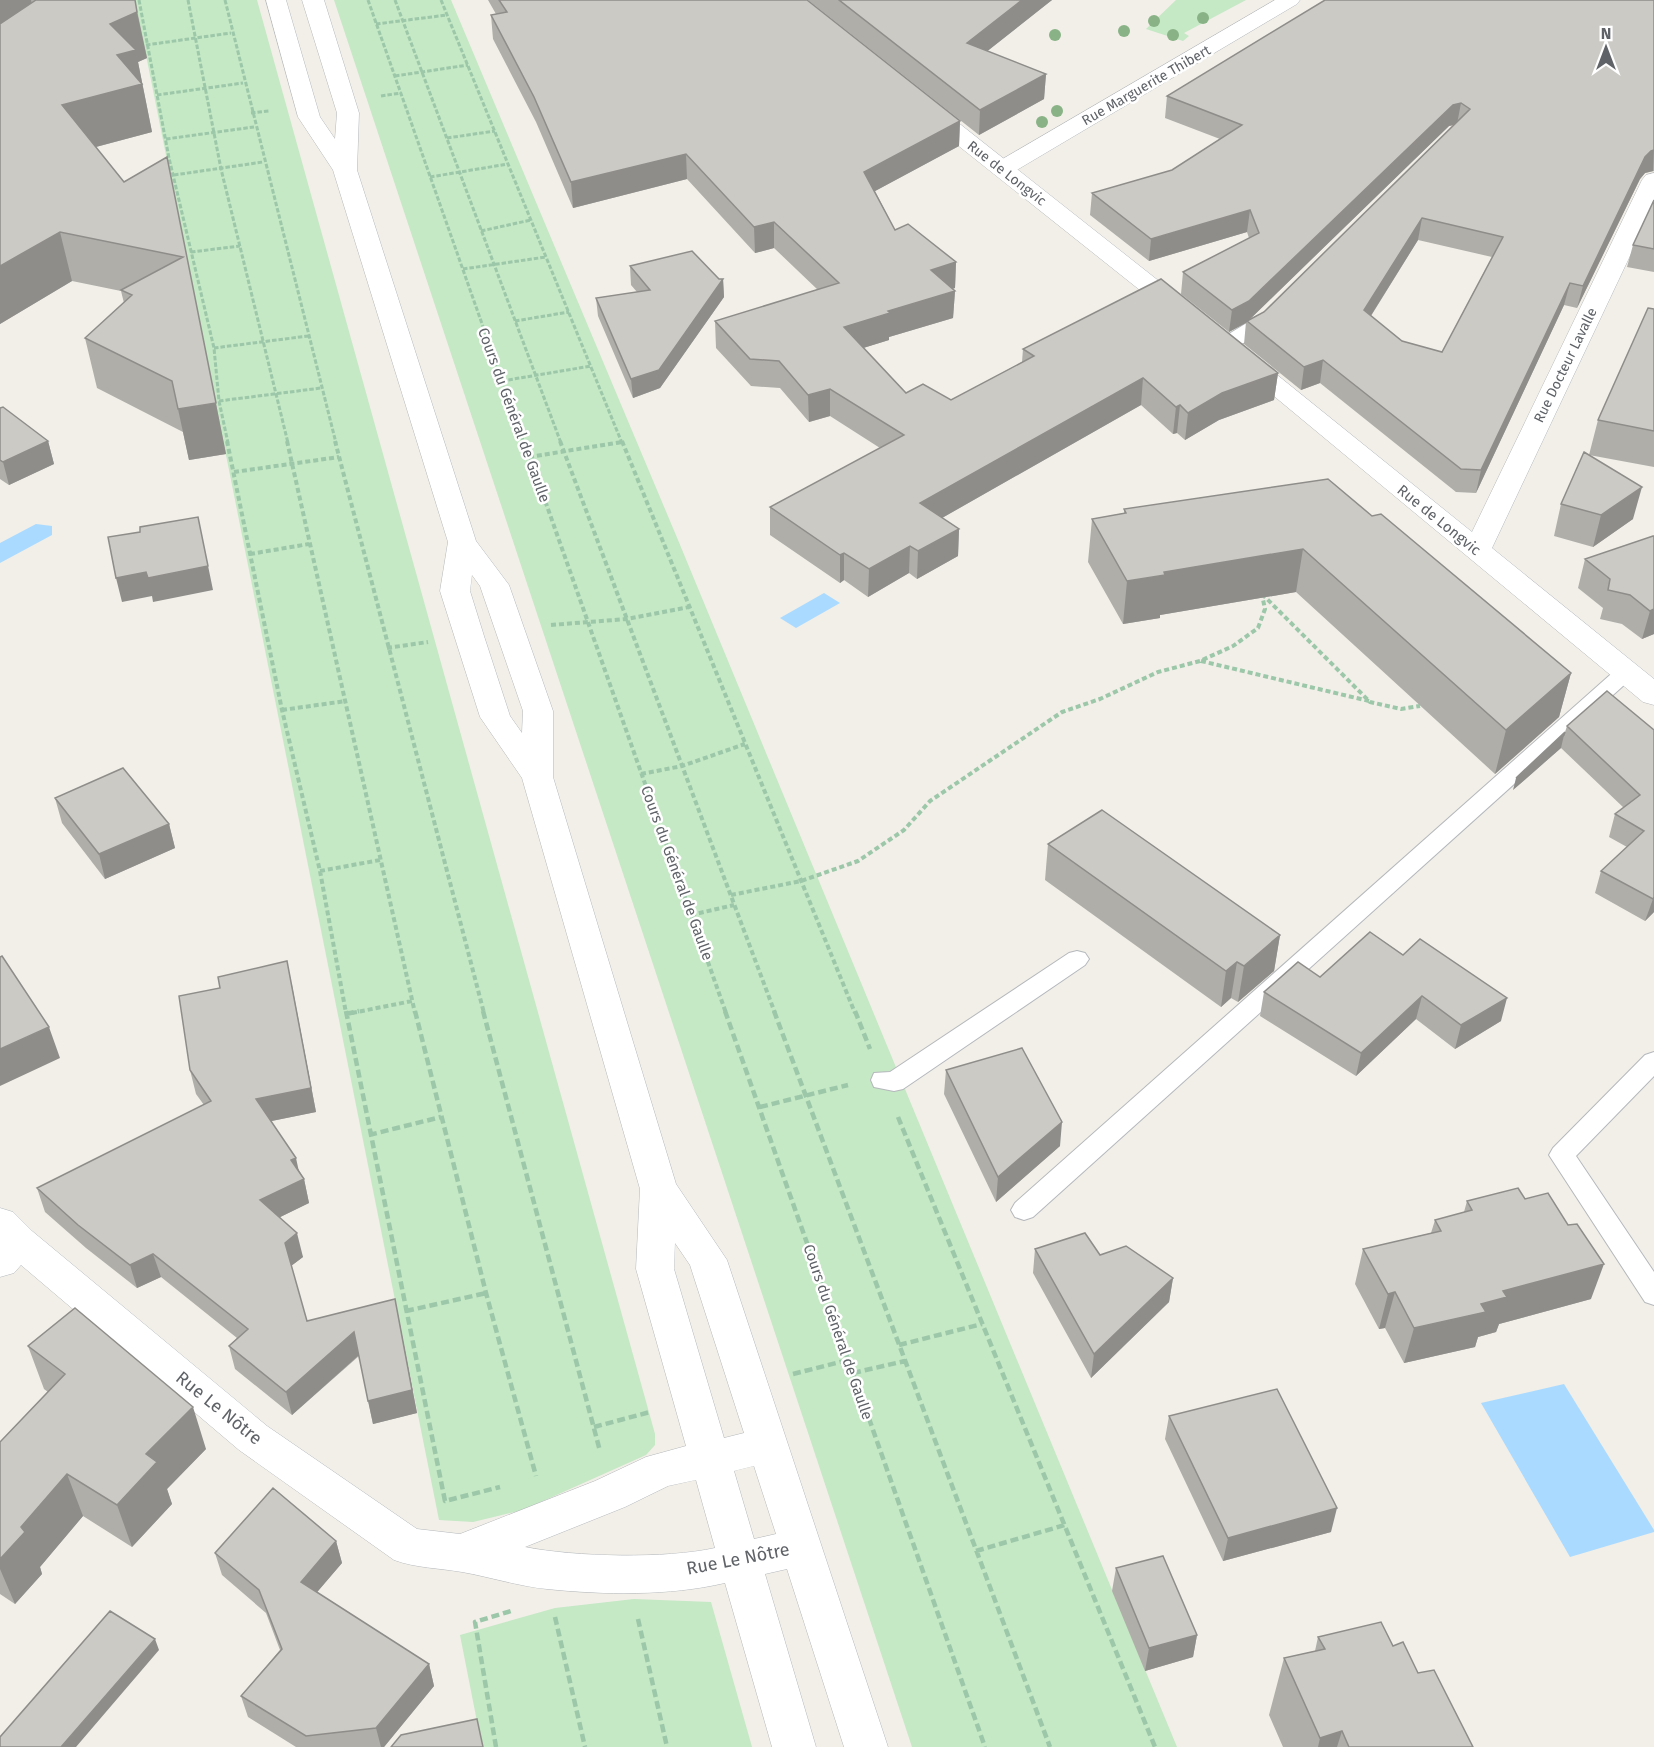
<svg xmlns="http://www.w3.org/2000/svg" width="1654" height="1747" viewBox="0 0 1654 1747" font-family="'Fira Sans',sans-serif">
	<rect width="100%" height="100%" fill="#f1efe8"/>
	<path fill="#c5e8c5" d="M135,0H257L655,1434V1445L646,1455L523,1510L473,1522L439,1520Z
		M334,0H451L678,540L1177,1747H912Z
		M1176,0H1246L1184,33L1189,36L1183,41L1146,29Z
		M634,1599L711,1602L752,1747H482L460,1635L555,1608Z"/>
	<path fill="#aadaff" d="M36,524L52,526V535L0,563V543Z
		M824,593L840,603L796,628L780,618Z
		M1564,1384L1654,1530V1532L1570,1557L1481,1403Z"/>
	<g fill="none" stroke-linecap="round" stroke-linejoin="round">
		<defs>
			<path id="service" d="M1268,310L1277,315C1266,330 1238,352 1219,348L1216,344L1219,340Z
				M1626,665L1633,667L1636,672L1633,677L1033,1217L1024,1220L1015,1217L1011,1210L1015,1203L1619,667Z
				M1077,951L1085,953L1089,959L1085,965L903,1089L894,1091L874,1087L871,1080L874,1073L890,1072L1069,953Z
				M1654,1052V1076L1576,1156L1654,1272V1305L1645,1302L1549,1155L1553,1148L1645,1055Z"/>
			<path id="minor" d="M266,0H286L320,117L335,139L337,113L302,0H324L359,113L357,170L476,541L509,585L553,711V777L676,1184L727,1260L888,1747H844L787,1569L765,1574L816,1747H772L725,1583C669,1596 604,1595 547,1589C518,1586 490,1577 462,1572C439,1568 416,1568 394,1560L239,1450L21,1265L14,1273L0,1277V1208L13,1212L32,1231L267,1426L417,1529L460,1534L595,1481L646,1457L686,1446L636,1269L640,1189L522,778L480,717L440,591L448,542L333,170L298,117ZM472,575L480,586L523,711L522,733L510,716L484,636L470,591ZM675,1243L690,1265L744,1433L724,1438L674,1269ZM754,1466L776,1534L754,1539L734,1471ZM696,1480L715,1548C666,1559 575,1557 525,1547L625,1507L668,1486Z
				M1275,0H1300L1297,4L1010,174H994L990,169L994,164Z"/>
			<path id="tertiary" d="M924,100L932,102L1193,308L1197,313L1193,318L1184,321L1175,318L916,112L913,107L916,102Z
				M1654,173V205L1492,548L1654,679V705L1643,702L1228,358L1232,353L1241,350L1250,353L1472,532L1642,180L1646,175Z"/>
		</defs>
		<use href="#service" stroke="#b5b8bc" stroke-width="2"/>
		<use href="#minor" stroke="#b5b8bc" stroke-width="1"/>
		<use href="#tertiary" stroke="#b5b8bc" stroke-width="1"/>
		<path stroke="#9cc7a9" stroke-width="3" stroke-dasharray="4.5 2" stroke-linecap="butt" d="M139,0L169,158L214,348L219,401L228,443
			M188,0L221,169L288,443
			M225,0L336,443
			M368,0L524,443
			M395,0L561,443
			M441,0L622,443
			M376,24L447,15
			M146,45L231,33
			M395,76L468,65
			M157,95L243,83
			M381,96L401,93
			M251,113L269,111
			M447,138L495,131
			M166,139L254,127
			M174,175L263,162
			M430,177L508,164
			M481,231L531,220
			M191,252L240,246
			M463,269L546,257
			M515,321L569,312
			M214,348L308,336
			M502,381L591,366
			M219,401L321,388
			M617,443L622,442"/>
		<path stroke="#9cc7a9" stroke-width="4" stroke-dasharray="5 3" stroke-linecap="butt" d="M227,441L282,710L320,871L346,1013
			M287,441L415,1013
			M335,441L484,1013
			M524,441L726,1013
			M560,441L775,1013
			M622,441L855,1013
			M529,457L622,442
			M234,472L339,457
			M250,554L309,544
			M1262,594L1370,702L1401,709L1420,706
			M551,625L627,619L689,607
			M387,648L428,642
			M1201,661L1369,701
			M282,710L346,701
			M641,774L682,766L745,744
			M320,871L380,860
			M731,895L801,881L858,861L904,830L930,801L1062,712L1100,699L1158,672L1200,661L1233,646L1258,628L1265,609L1262,595
			M691,915L734,905
			M352,1013L412,1001"/>
		<path stroke="#9cc7a9" stroke-width="4.5" stroke-dasharray="8 4" stroke-linecap="butt" d="M346,1011L445,1501L500,1487
			M415,1011L486,1293L536,1476
			M483,1011L600,1451
			M725,1011L985,1747
			M774,1011L1050,1747
			M855,1011L870,1049
			M346,1014L359,1011
			M760,1107L848,1085
			M898,1117L1155,1747
			M369,1135L441,1117
			M406,1311L486,1293
			M899,1345L982,1324
			M853,1373L905,1361
			M793,1374L848,1360
			M594,1427L650,1412
			M976,1551L1065,1525
			M555,1617L585,1747
			M638,1619L667,1747
			M496,1747L475,1622L511,1611"/>
		<use href="#service" fill="#fff" fill-rule="evenodd"/>
		<use href="#minor" fill="#fff" fill-rule="evenodd"/>
		<use href="#tertiary" fill="#fff" fill-rule="evenodd"/>
	</g>
	<g fill="#89b387">
		<circle cx="1203" cy="18" r="6"/>
		<circle cx="1154" cy="21" r="6"/>
		<circle cx="1124" cy="31" r="6"/>
		<circle cx="1055" cy="35" r="6"/>
		<circle cx="1173" cy="35" r="6"/>
		<circle cx="1057" cy="111" r="6"/>
		<circle cx="1042" cy="122" r="6"/>
	</g>
	<path fill="#afaea9" fill-rule="evenodd" d="M0,0H135L147,58L138,62L152,132L96,147L124,182L167,157L226,454L189,460L183,432L97,388L85,338L124,303L121,291L72,281L0,324Z
		M488,0H807L960,121L959,146L875,191L895,230L956,262L955,288L952,289L955,291L953,318L889,337V340L863,348L906,393L951,400L1022,362L1023,349L1278,373L1274,400L1219,420L1185,440L1177,433L1173,434L1141,405L942,518L959,529L958,556L917,579L909,573L868,597L844,580L840,583L770,535V507L880,448L830,416L809,422L780,388L751,386L716,348L715,321L818,290L774,248L755,253L687,179L573,208L536,122L493,39L491,15L496,14Z
		M808,0H1052L987,51L1046,74L1044,99L979,135Z
		M1654,0V171L1645,173L1640,179L1577,308L1564,305L1476,493L1456,492L1320,383L1301,390L1244,344L1246,322L1229,332L1181,294L1183,272L1249,238L1247,232L1149,261L1090,215L1092,193L1172,170L1220,139L1165,118L1167,96ZM1455,125L1264,312L1249,320L1449,126ZM1418,240L1492,257L1442,352L1402,341L1371,316Z
		M1654,200V272L1627,267L1633,245Z
		M630,266L719,279H723L724,297L660,388L633,398L598,316L596,298L637,292L631,285Z
		M1654,309V467L1589,455L1598,420Z
		M0,408L48,441L54,464L9,485L0,479Z
		M1561,504L1633,519L1593,547L1554,536Z
		M1124,509L1372,516L1571,673L1559,717L1495,774L1296,592L1160,615V618L1123,624L1088,562L1092,519L1124,513Z
		M1653,536L1654,634L1642,639L1622,624L1600,619L1603,608L1578,588L1585,559Z
		M1567,726L1654,730V912L1645,921L1595,893L1601,871L1627,847L1609,837L1615,814L1624,808L1561,748L1513,790L1565,732Z
		M55,798L169,824L175,848L105,879L62,823Z
		M1048,844L1280,935L1274,971L1238,1002L1231,998L1221,1007L1045,880Z
		M1370,932L1501,1021L1455,1049L1416,1019L1356,1076L1260,1016L1264,992L1320,977Z
		M292,985L316,1112L271,1121L304,1179L309,1203L280,1217L303,1257L291,1266L307,1321L395,1299L417,1413L373,1424L359,1356L292,1415L235,1369L229,1346L237,1338L161,1277L137,1288L86,1248L45,1212L37,1188L204,1105L196,1094L190,1070Z
		M946,1070L1060,1146L996,1202L944,1094Z
		M1467,1201L1591,1299L1499,1324L1496,1332L1478,1337L1475,1347L1404,1363L1385,1328L1379,1329L1355,1284L1363,1249L1431,1233L1435,1220L1464,1212Z
		M1035,1249L1100,1255L1173,1278L1169,1302L1091,1378L1033,1273Z
		M28,1346L206,1449L167,1489L172,1504L132,1547L83,1516L40,1567L42,1574L15,1604L0,1594V1442L48,1392L44,1389Z
		M1169,1416L1331,1532L1223,1561L1165,1439Z
		M336,1541L342,1563L317,1592L429,1664L434,1686L384,1747H296L248,1717L241,1696L280,1650L266,1613L222,1575L215,1553Z
		M1116,1568L1197,1635L1193,1657L1145,1671L1112,1591Z
		M1318,1637L1393,1646L1418,1673L1473,1747H1283L1269,1715L1284,1658L1315,1651Z"/>
	<path fill="#8f8d8a" d="M0,0H31L38,28L0,52Z
		M1022,0H1052L966,68L967,43Z
		M137,12L147,58L138,62L152,132L73,153L62,105L110,24Z
		M1046,74L1044,99L979,135L980,110Z
		M1461,103L1457,124L1449,126L1246,323L1229,332L1232,310L1453,105Z
		M960,121L959,146L864,197V172Z
		M1654,150L1653,171L1645,173L1640,179L1577,308L1583,286L1645,157L1651,151Z
		M686,154L687,179L573,208L571,182Z
		M167,157L226,454L189,460L178,409L216,403Z
		M1250,210L1247,232L1149,261L1151,239Z
		M1422,218L1418,240L1360,333L1364,310Z
		M774,222V248L755,253L754,227Z
		M60,232L72,281L0,324V266Z
		M956,262L955,288L930,296L931,270Z
		M723,279L724,297L660,388L633,398L631,379Z
		M1570,283L1564,305L1476,493L1481,470Z
		M955,291L953,318L889,337V340L844,354V327L888,311Z
		M1323,360L1320,383L1301,390L1304,367Z
		M1278,373L1274,400L1219,420L1185,440L1188,413L1222,393Z
		M1143,378L1141,405L919,531L920,503Z
		M830,389V416L809,422L808,395Z
		M1180,405L1177,433L1173,434L1176,407Z
		M48,441L54,464L9,485L3,462Z
		M1642,487L1633,519L1593,547L1601,515Z
		M198,517L213,590L153,602L152,596L122,602L116,578Z
		M959,529L958,556L917,579L918,551Z
		M910,546L909,573L868,597L869,569Z
		M1303,549L1296,592L1160,615V618L1123,624L1127,581L1164,572Z
		M844,553V580L840,583V555Z
		M1654,609V634L1642,639L1650,611Z
		M1571,673L1559,717L1495,774L1506,730Z
		M1564,735L1561,748L1513,790L1516,778Z
		M169,824L175,848L105,879L99,854Z
		M1654,897V912L1645,921L1653,899Z
		M1280,935L1274,971L1238,1002L1244,966Z
		M287,961L316,1112L262,1123L256,1099Z
		M1237,962L1231,998L1221,1007L1226,971Z
		M1422,996L1416,1019L1356,1076L1361,1053Z
		M1507,998L1501,1021L1455,1049L1461,1025Z
		M49,1027L60,1058L0,1086V1049Z
		M1062,1122L1060,1146L996,1202L998,1177Z
		M296,1158L301,1181L304,1179L309,1203L266,1224L260,1200L291,1160Z
		M297,1233L303,1257L291,1266L285,1243Z
		M153,1254L161,1277L137,1288L130,1265Z
		M1604,1264L1591,1299L1499,1324L1496,1332L1478,1337L1475,1347L1404,1363L1414,1328L1481,1304L1503,1291Z
		M1173,1278L1169,1302L1091,1378L1094,1354Z
		M1395,1292L1385,1328L1379,1329L1388,1294Z
		M395,1299L417,1413L373,1424L368,1401Z
		M354,1332L359,1355L292,1415L286,1392Z
		M193,1407L206,1449L167,1489L172,1504L132,1547L117,1505L146,1454Z
		M67,1474L83,1516L40,1567L42,1574L15,1604L0,1569V1559L21,1527Z
		M1337,1508L1331,1532L1223,1561L1228,1538Z
		M336,1541L342,1563L307,1604L301,1582Z
		M1197,1635L1193,1657L1145,1671L1149,1648Z
		M155,1639L159,1650L76,1747H61Z
		M429,1664L434,1686L384,1747H381L376,1728Z
		M1342,1731L1337,1747H1318L1320,1738Z"/>
	<path fill="#cccac5" stroke="#8f8d8a" stroke-width="1.5" fill-rule="evenodd" d="M36,0H135L137,12L110,24L136,50L117,55L142,84L62,105L124,182L167,157L216,403L178,409L172,381L85,338L132,295L121,290L183,257L60,232L0,266V24Z
		M499,0H807L960,121L864,172L895,230L908,224L956,262L931,270L955,291L888,311L890,313L844,327L906,393L923,384L951,400L1034,356L1023,349L1161,279L1278,373L1222,393L1188,413L1180,405L1176,407L1143,378L920,503L959,529L918,551L910,546L869,569L844,553L840,555L770,507L904,435L830,389L808,395L779,361L750,359L715,321L839,283L774,222L754,227L686,154L571,182L534,97L491,15L507,12Z
		M839,0H1022L967,43L1046,74L980,110Z
		M1325,0H1654V150L1651,151L1645,157L1583,286L1570,283L1481,470L1461,469L1323,360L1304,367L1247,321L1264,312L1470,109L1461,103L1453,105L1249,301L1232,310L1183,272L1259,233L1250,210L1151,239L1092,193L1172,170L1242,125L1167,96ZM1422,218L1503,237L1442,352L1402,341L1364,310Z
		M1654,200V249L1633,245Z
		M692,251L719,279H723L659,370L631,379L596,298L650,290L630,266Z
		M1648,308L1654,309V431L1598,420Z
		M3,407L48,441L3,462L0,460V408Z
		M1584,452L1642,487L1601,515L1561,504Z
		M1328,479L1372,516L1381,514L1571,673L1506,730L1303,549L1164,572L1165,575L1127,581L1092,519L1126,513L1124,509Z
		M198,517L208,566L148,578L146,572L116,578L108,537L140,532V527Z
		M1653,536H1654V609L1650,611L1630,595L1608,590L1610,579L1585,559Z
		M1607,691L1654,730V897L1653,899L1601,871L1644,831L1615,814L1640,795L1567,726Z
		M1565,732L1564,735L1516,778Z
		M123,768L169,824L99,854L55,798Z
		M1102,810L1280,935L1244,966L1237,962L1226,971L1048,844Z
		M1370,932L1403,955L1420,939L1507,998L1461,1025L1422,996L1361,1053L1264,992L1298,962L1320,977Z
		M2,956L49,1027L0,1049V957Z
		M287,961L311,1088L256,1099L296,1158L291,1160L304,1179L260,1200L297,1233L285,1243L307,1321L395,1299L412,1390L368,1401L354,1332L286,1392L229,1346L248,1329L153,1254L130,1265L78,1225L37,1188L211,1101L190,1070L179,996L220,988L218,977Z
		M1022,1048L1062,1122L998,1177L946,1070Z
		M1518,1188L1525,1199L1548,1193L1568,1225L1577,1224L1604,1264L1503,1291L1507,1297L1481,1304L1486,1312L1414,1328L1395,1292L1388,1294L1363,1249L1441,1231L1435,1220L1472,1210L1467,1201Z
		M1085,1233L1100,1255L1126,1246L1173,1278L1094,1354L1035,1249Z
		M75,1308L193,1407L146,1454L157,1462L117,1505L67,1474L21,1527L25,1532L0,1559V1442L65,1374L28,1346Z
		M1277,1389L1337,1508L1228,1538L1169,1416Z
		M273,1488L336,1541L301,1582L429,1664L376,1728L306,1736L241,1696L282,1649L259,1590L215,1553Z
		M1163,1556L1197,1635L1149,1648L1116,1568Z
		M110,1611L155,1639L61,1747H0V1737Z
		M1381,1622L1393,1646L1403,1642L1418,1673L1434,1670L1473,1747H1349L1342,1731L1320,1738L1284,1658L1325,1649L1318,1637Z
		M477,1719L483,1747H391L401,1735Z"/>
	<g text-anchor="middle" stroke-width="5" stroke-linejoin="round" paint-order="stroke">
		<g font-size="14" fill="#5f6368" stroke="#fff">
			<text transform="translate(1146 85) rotate(-30)" y="5">Rue Marguerite Thibert</text>
			<text transform="translate(1007 173) rotate(38)" y="5">Rue de Longvic</text>
			<text transform="translate(1565 365) rotate(-64)" y="5">Rue Docteur Lavalle</text>
		</g>
		<g font-size="15" fill="#5f6368" stroke="#fff">
			<text transform="translate(514 415) rotate(70)" y="5">Cours du Général de Gaulle</text>
			<text transform="translate(1439 520) rotate(39)" y="5">Rue de Longvic</text>
			<text transform="translate(677 873) rotate(70)" y="5">Cours du Général de Gaulle</text>
			<text transform="translate(838 1332) rotate(71)" y="5">Cours du Général de Gaulle</text>
		</g>
		<g font-size="18" fill="#5f6368" stroke="#fff">
			<text transform="translate(219 1408) rotate(39)" y="6">Rue Le Nôtre</text>
			<text transform="translate(738 1559) rotate(-11)" y="6">Rue Le Nôtre</text>
		</g>
	</g>
	<g transform="translate(1606 48)" stroke="#ffffff" stroke-width="4.5" paint-order="stroke">
	<path d="M0-4.5L10 22L0 15L-10 22Z" fill="#5f6368"/>
	<text y="-9" font-size="16" font-weight="bold" text-anchor="middle" fill="#5f6368">N</text>
	</g>
</svg>
